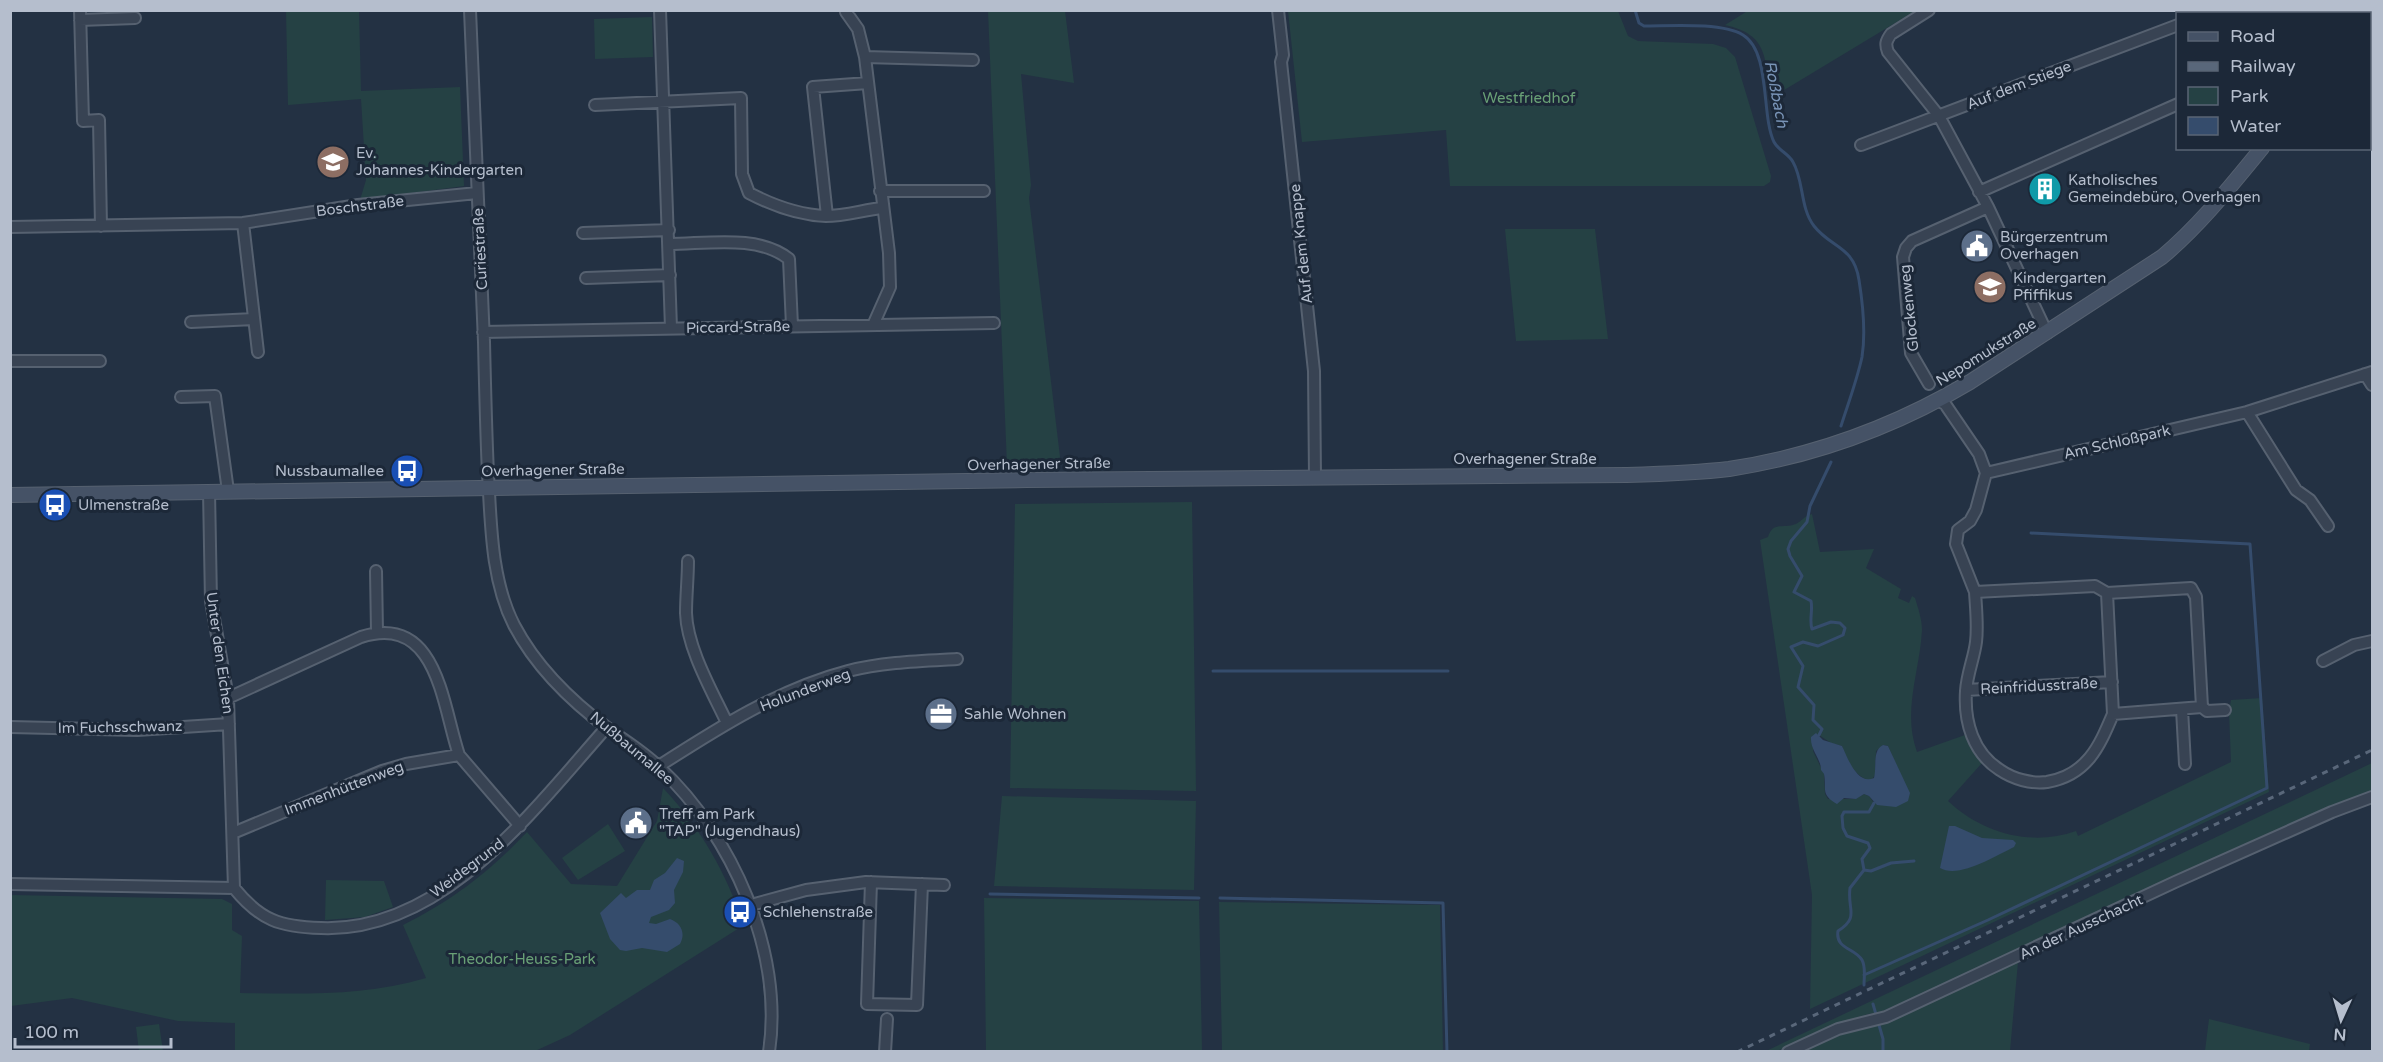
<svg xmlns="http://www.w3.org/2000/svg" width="2383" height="1062" viewBox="0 0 2383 1062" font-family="'Varela Round',sans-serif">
	<rect width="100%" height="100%" fill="#233143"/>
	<path fill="#254144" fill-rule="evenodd" d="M1749,10H1915V11L1771,98C1764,59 1770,35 1725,25Z
		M286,11H359L361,91L460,87L464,186L360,200L366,180L361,99L288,105Z
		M988,11H1065L1074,83L1021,74L1031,185L1029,198L1061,465H1007Z
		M1288,11H1618L1628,36L1638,41L1713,44L1726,48L1735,57L1771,176L1770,182L1764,186H1450L1446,130L1302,142Z
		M652,17L653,57L595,59L594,19Z
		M1505,229H1595L1608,339L1516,341Z
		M1192,502L1196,791L1010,788L1015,504Z
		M1812,514L1820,552L1874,549L1866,568L1901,589L1898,598L1909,603L1912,596L1915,598C1918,608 1922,619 1922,630C1920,671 1902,711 1917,752L1965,735L1982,763L1948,801C1982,833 2031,847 2076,831L2078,836L2231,762L2229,712L2231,700L2262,698L2269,792L1810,1009L1812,895L1760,540L1768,537C1773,521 1783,529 1796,524C1802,521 1804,516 1812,514ZM1819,735L1831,743L1842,746C1845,759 1856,778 1871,781L1875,775L1876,751L1883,745L1888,746L1899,771L1874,803L1869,796L1864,794L1855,799H1828L1825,794L1824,774L1813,751Z
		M2372,763V791L2179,874L2004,958L1883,1011C1866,1014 1850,1019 1834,1026C1809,1037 1791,1051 1764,1052Z
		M663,788C701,828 726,873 744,925L570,1035L535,1051L235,1052V1023L178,1021L72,998L11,1006L10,895L222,899L232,904V930L242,936L240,993C304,994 365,996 426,978L403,925C453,900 489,872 527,832L571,884L617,886L657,821Z
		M1002,796L1196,801L1194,890L994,886Z
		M608,824L625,851L578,880L562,858Z
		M326,880L384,881L393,907L365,917L325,920Z
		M984,898L1199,901L1202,1051H986Z
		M1219,902L1440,905L1443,1051H1222Z
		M2018,962L2010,1051L1804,1052L1868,1022L1894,1020Z
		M2209,1019L2310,1044L2309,1051H2205Z
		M159,1024L163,1051H139L136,1027Z"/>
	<path fill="#354c6c" d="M1816,733L1823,740L1842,746C1847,756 1857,786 1874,778C1877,767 1872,750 1883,745L1888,746L1910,793L1908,801L1896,807L1877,805L1869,796L1864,794L1856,799L1844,798L1837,804C1820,794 1827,790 1824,774L1821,770C1821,758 1810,750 1811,737Z
		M1949,826H1955L1982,838L2013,840L2016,843L2014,847C1995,856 1959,879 1940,868Z
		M677,858L684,861L683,872L674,890L675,903L669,910L651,917L649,923L656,924L670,919C681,923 686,933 680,944L667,952L642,948L626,951L620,950L610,939L600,913L621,893L626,898L637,890H650L654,880L665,873Z"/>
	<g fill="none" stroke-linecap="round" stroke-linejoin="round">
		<path stroke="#354c6c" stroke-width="3" d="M1635,10L1639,23L1644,26C1670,26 1721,22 1743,35C1771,52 1761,116 1774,142C1778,150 1789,154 1793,162C1804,181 1800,208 1814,226C1831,248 1854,246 1859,280C1863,305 1866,332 1862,357C1857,380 1848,404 1841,426
			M1213,671H1448
			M1819,735L1822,729L1813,720L1814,705L1798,687L1803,666L1791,647L1803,642L1818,646L1843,635L1845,628L1840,623L1831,622L1812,629C1809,620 1813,611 1811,601L1794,592L1802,576L1790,556L1788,549L1791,541L1807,522L1810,506L1831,462
			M1864,870L1871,871L1891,863L1914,861
			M990,894L1199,898
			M1220,898L1443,903L1447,1052
			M1864,975L1988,920L2267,788L2250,544L2031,533
			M1864,985C1864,977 1866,967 1862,960C1855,948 1835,949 1838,931C1860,917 1847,910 1850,888L1864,870L1862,859L1870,848L1868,843L1847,836L1843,828L1842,816L1844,812H1869L1874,803
			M1873,1004L1883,1039V1052"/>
		<defs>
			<path id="minor" d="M80,10L83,121L99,120L101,226
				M470,10C475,121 480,232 484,342C485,386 486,430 488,474C491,524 491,580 514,625C536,667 572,702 610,730C627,742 645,753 660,768C732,835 784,952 769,1052
				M660,10L671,328
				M848,10L846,12L858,29L865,57L889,253L890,287L874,323
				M1278,10L1283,55L1281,62L1314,371L1315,478
				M1929,10L1891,34C1886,41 1885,44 1888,52L1939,116L1988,207L2047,333
				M2259,10L2263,14
				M2211,14L2220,10
				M80,20L135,18
				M865,57L973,60
				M595,105L741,98L742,174L749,193C772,205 799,215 826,216C844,216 864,210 882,208
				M2370,118L2372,121
				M1861,145L2178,25
				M880,191H984
				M1979,192L2178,104
				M827,216L813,87L868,83
				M243,223L258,352
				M10,227L243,223L358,205L477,193
				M583,233L669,230
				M669,244C706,244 758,234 789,259L792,326
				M586,278L670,275
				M191,322L254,319
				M483,332L994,323
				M10,361H100
				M2365,374L2372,385
				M1929,384L1911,353L1903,257L1906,248L1912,241L1988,207
				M181,397L215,396L228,491
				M1939,401L1945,404L1979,454L1986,473L1976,510L1970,521L1958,530L1956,544L1975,592L2095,586L2107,593L2191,588L2196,597L2202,707L2113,714C2099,747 2087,775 2047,782C2031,784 2013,779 2000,770C1973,753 1964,722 1966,691C1967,674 1974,658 1976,642C1978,626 1976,608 1975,592
				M2247,412L2296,490L2310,500L2328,526
				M1986,473L2247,412L2372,372
				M209,491L211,601L228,698L234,888
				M688,561C688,578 686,596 686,613C687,648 712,691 727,723
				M376,571L377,632
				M2107,593L2113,714
				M2323,661L2354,645L2372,641
				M1966,690L2112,682
				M228,698L361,637C438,613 442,705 459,755
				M2202,707L2207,711L2225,710
				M2182,709L2185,764
				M10,727L137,730L229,724
				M659,766C718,728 779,689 848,671C883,662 921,661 957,659
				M233,833L382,771L406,764L459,755L520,826
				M871,882L867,1004L917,1005L922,884
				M10,884L234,888C260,920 280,927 321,928C443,933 534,809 606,728
				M751,905L806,890L866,882L944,885
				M885,1052L887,1019
				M1788,1052L1838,1029L1886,1017L2175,882L2332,812L2372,797"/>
			<path id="secondary" d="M2370,34L2372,32
				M10,495L1027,480L1627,475C1661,474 1695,473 1729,469C1814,456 1896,426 1970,382L2162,257C2200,225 2230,187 2262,148"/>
		</defs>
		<use href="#minor" stroke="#566170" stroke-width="14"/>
		<use href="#secondary" stroke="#566170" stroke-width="16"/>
		<use href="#minor" stroke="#384353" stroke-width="10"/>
		<use href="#secondary" stroke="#455266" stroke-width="14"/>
		<path stroke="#59677a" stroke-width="3" stroke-dasharray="6 6" stroke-linecap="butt" d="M1737,1052L2372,750"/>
	</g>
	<defs>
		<symbol id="school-disc" viewBox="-11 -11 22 22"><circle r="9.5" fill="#8d6e63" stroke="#1c2838"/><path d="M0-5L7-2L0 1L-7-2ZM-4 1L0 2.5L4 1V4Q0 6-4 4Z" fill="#fff"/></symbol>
		<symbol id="building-disc" viewBox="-11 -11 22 22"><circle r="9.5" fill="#0f9aa8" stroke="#1c2838"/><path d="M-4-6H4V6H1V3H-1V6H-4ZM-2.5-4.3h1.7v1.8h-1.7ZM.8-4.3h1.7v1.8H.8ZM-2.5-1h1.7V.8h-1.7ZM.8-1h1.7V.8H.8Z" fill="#fff"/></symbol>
		<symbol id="civic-disc" viewBox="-11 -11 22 22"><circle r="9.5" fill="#5c6f8a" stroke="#1c2838"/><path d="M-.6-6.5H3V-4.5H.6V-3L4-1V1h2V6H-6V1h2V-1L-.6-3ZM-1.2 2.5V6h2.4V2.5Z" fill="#fff"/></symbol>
		<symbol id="bus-disc" viewBox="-11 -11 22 22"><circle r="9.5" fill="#1a4fb4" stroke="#1c2838"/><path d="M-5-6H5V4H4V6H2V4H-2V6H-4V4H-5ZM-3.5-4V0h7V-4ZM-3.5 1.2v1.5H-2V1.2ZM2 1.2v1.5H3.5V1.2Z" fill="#fff"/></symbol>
		<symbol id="office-disc" viewBox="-11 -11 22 22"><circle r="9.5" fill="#5c6f8a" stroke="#1c2838"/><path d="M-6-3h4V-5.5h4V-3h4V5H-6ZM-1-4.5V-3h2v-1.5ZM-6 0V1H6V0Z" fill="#fff"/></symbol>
	</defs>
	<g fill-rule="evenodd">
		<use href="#school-disc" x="314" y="143" width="38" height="38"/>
		<use href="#building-disc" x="2026" y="170" width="38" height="38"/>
		<use href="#civic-disc" x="1958" y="227" width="38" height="38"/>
		<use href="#school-disc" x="1971" y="268" width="38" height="38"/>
		<use href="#bus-disc" x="388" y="452" width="38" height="38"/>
		<use href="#bus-disc" x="36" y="486" width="38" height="38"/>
		<use href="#office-disc" x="922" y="695" width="38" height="38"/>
		<use href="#civic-disc" x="617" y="804" width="38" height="38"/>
		<use href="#bus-disc" x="721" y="893" width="38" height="38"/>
	</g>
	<g text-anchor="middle" stroke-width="6" stroke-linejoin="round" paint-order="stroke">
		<g font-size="15" fill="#b5becd" stroke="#1c2838">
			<text transform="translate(2019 85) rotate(-21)" y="5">Auf dem Stiege</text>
			<text transform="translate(360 206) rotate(-7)" y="5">Boschstraße</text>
			<text transform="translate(1301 244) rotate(-96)" y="5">Auf dem Knappe</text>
			<text transform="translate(480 249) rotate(-93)" y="5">Curiestraße</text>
			<text transform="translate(1909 308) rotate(-96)" y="5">Glockenweg</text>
			<text transform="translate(738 327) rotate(-1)" y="5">Piccard-Straße</text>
			<text transform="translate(1986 352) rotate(-32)" y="5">Nepomukstraße</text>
			<text transform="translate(2117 442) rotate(-13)" y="5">Am Schloßpark</text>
			<text x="1525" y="464">Overhagener Straße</text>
			<text transform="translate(1039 464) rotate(-1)" y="5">Overhagener Straße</text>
			<text transform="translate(553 470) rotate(-1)" y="5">Overhagener Straße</text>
			<text transform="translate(220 653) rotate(82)" y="5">Unter den Eichen</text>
			<text transform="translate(2039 686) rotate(-3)" y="5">Reinfridusstraße</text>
			<text transform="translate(805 690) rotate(-21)" y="5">Holunderweg</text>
			<text transform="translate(120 727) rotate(-1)" y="5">Im Fuchsschwanz</text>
			<text transform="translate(632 748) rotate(40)" y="5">Nußbaumallee</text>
			<text transform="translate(344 788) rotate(-21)" y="5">Immenhüttenweg</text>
			<text transform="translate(467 868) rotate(-37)" y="5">Weidegrund</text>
			<text transform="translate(2081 927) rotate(-25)" y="5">An der Ausschacht</text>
		</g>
		<g font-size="15" fill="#69a076" stroke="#1c2838">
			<text x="1529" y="103">Westfriedhof</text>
			<text x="522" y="964">Theodor-Heuss-Park</text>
		</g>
		<g font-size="15" fill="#b5becd" stroke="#1c2838" text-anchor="start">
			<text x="356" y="158">Ev.<tspan x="356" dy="17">Johannes-Kindergarten</tspan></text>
			<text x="2068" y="185">Katholisches<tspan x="2068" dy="17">Gemeindebüro, Overhagen</tspan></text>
			<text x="2000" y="242">Bürgerzentrum<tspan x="2000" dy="17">Overhagen</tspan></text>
			<text x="2013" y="283">Kindergarten<tspan x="2013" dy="17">Pfiffikus</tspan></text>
			<text x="384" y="476" text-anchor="end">Nussbaumallee</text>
			<text x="78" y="510">Ulmenstraße</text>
			<text x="964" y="719">Sahle Wohnen</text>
			<text x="659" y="819">Treff am Park<tspan x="659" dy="17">"TAP" (Jugendhaus)</tspan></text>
			<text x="763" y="917">Schlehenstraße</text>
		</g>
		<g font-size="16" font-style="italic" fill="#7994b7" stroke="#1c2838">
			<text transform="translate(1777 94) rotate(79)" y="6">Roßbach</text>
		</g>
	</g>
	<rect width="2383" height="1062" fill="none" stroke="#b5becd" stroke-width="24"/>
	<rect x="2176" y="12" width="195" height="138" fill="#1c2838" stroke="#596474" stroke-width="1.5"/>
	<rect x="2188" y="32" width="30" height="9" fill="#455266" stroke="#596474" stroke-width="1.5"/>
	<text x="2230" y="42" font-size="18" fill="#b5becd">Road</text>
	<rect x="2188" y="62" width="30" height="9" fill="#59677a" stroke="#596474" stroke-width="1.5"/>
	<text x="2230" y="72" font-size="18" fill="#b5becd">Railway</text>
	<rect x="2188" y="87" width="30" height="18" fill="#254144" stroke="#596474" stroke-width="1.5"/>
	<text x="2230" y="102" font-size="18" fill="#b5becd">Park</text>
	<rect x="2188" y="117" width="30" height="18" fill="#354c6c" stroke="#596474" stroke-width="1.5"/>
	<text x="2230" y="132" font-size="18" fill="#b5becd">Water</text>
	<g transform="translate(2341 1020) rotate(184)" stroke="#1c2838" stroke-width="4.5" paint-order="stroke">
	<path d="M0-4.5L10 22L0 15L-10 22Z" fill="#b5becd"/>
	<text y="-9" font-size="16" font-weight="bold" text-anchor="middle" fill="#b5becd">N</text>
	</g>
	<path d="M15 1038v9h156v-9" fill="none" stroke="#b5becd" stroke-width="3"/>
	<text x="24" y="1038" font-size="18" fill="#b5becd" stroke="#1c2838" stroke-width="4.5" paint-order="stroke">100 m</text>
</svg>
